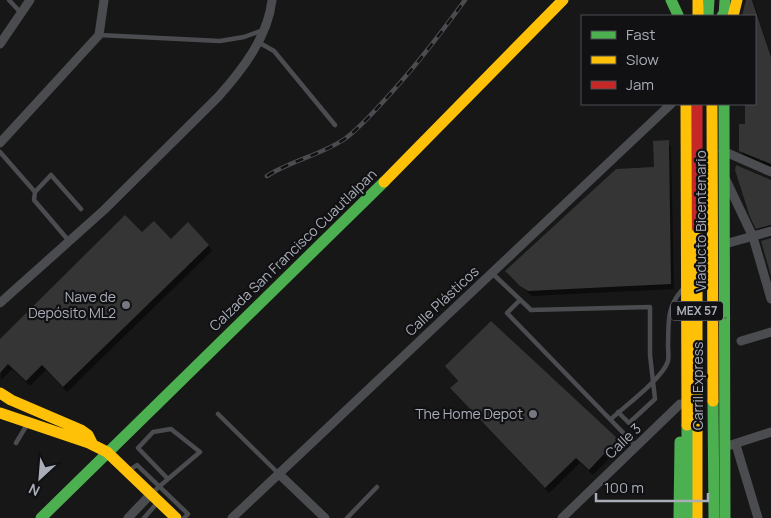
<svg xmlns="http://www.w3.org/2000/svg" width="771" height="518" viewBox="0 0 771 518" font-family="Manrope,sans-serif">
	<rect width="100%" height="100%" fill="#171717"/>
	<path fill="#0007" d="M746,0H752L754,3L771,56V168L744,157L741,151L747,125V106L743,104H755V16H743Z
		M668,142L671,147L674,289L532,296L510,277L507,272L655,168Z
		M771,181V232L760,234L757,228Z
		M142,234L208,245L212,251L67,392L46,370L30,386L12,369L1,380L0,341Z
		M491,323L617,440L621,446L593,475L580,463L549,493L455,394L452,389L458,382L446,366Z"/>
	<path fill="#353536" d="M746,0H752L771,57V164L739,151V124H745V104H755V16H742Z
		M669,140L671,284L528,291L520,286L505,271L616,169L654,167L653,141Z
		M736,165L771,180V225L756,229L750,217L735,170Z
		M125,215L142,232L154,221L171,239L188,222L209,245L63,387L42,365L26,381L8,364L0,373V339Z
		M771,238V276L761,241Z
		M491,321L618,439L589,470L576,458L545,488L450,388L458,381L445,366Z"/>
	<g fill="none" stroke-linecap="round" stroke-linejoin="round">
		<path stroke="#4b4c50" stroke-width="4.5" d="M9,0L21,13
			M99,35L220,41L244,37L263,30
			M258,42L274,51L335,125
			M0,152L35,192L34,200L69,241
			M35,192L51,175L81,209
			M492,273L531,310L650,307V355L655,399L629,423L618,412
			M520,300L507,313L636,446
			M218,414L279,474
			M611,419C625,406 663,378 668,361C669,356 668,350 668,345C669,323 666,308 682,290
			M171,429L200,452L168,479L138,448L153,432Z
			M16,443L28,423
			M128,471L137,465L188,514L184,518
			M152,493L168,479
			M144,518L158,502
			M347,518L377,487"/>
		<path stroke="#4b4c50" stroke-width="9" d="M0,44L30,0
			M0,143L99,35L104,0
			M723,151L771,172
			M726,180L753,237L771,299
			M725,244L771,231
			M0,303L104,210L218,97C242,70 268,37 272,0
			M741,341L771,332
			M731,445L771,432
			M736,445L758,518
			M279,474L325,518
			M128,518L151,494
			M232,518L671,104
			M562,518L680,404"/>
		<path stroke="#4caf50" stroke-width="11" d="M671,0L678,15
			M708,16L709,0
			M722,16L724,13
			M724,16L725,0
			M724,104L725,518
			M41,518L384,182
			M679,518L680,442"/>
		<path stroke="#ffc107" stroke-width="11" d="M698,0V16
			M733,16L737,0
			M384,182L563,0
			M697,227V518
			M0,393L11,400L81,430L88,435L93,445
			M0,413L89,443L107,452L176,518"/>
		<path stroke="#c62828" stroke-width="11" d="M697,104V227"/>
		<defs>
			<path id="rail" d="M267,176C292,160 322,155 346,138C359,128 370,116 381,104C412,71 439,36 465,0"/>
		</defs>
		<use href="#rail" stroke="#4b4c4f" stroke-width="4.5"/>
		<use href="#rail" stroke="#111113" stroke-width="2.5" stroke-dasharray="8" stroke-linecap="butt"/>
		<path stroke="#4d4e52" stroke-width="1" stroke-dasharray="2.5 4" stroke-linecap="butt" d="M724,318H731"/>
		<path stroke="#4caf50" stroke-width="11" d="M713,401L714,518
			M687,425V518"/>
		<path stroke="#ffc107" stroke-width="11" d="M686,104L687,425
			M712,104L713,401"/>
	</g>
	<g fill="#757880" stroke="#111113" stroke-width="2">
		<circle cx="126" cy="305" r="5"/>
		<circle cx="533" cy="414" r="5"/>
	</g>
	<g text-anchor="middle" stroke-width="4.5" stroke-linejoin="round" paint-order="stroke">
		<rect fill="#111113" stroke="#7b7e86" stroke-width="1" x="671" y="301.5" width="52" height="19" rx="4"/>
		<g font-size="12" font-weight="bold" fill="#a8adb8">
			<text x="697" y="315">MEX 57</text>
		</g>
		<g font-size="14" fill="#a8adb8" stroke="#111113">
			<text transform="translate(701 221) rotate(-90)" y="5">Viaducto Bicentenario</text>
			<text transform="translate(293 250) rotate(-44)" y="5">Calzada San Francisco Cuautlalpan</text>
			<text transform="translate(442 301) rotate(-43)" y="5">Calle Plásticos</text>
			<text transform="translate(698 386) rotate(-90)" y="5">Carril Express</text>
			<text transform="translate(623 441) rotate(-44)" y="5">Calle 3</text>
		</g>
		<g font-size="14" fill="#a8adb8" stroke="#111113" text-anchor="end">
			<text x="116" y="302">Nave de<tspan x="116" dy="16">Depósito ML2</tspan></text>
			<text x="523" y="419">The Home Depot</text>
		</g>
	</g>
	<rect x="581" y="15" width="175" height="90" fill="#111113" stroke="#4d4f55"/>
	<rect x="591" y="31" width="25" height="8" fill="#4caf50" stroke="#4d4f55"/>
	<text x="626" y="40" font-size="15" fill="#a8adb8">Fast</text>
	<rect x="591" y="56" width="25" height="8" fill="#ffc107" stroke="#4d4f55"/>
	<text x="626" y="65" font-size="15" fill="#a8adb8">Slow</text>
	<rect x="591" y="81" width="25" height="8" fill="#c62828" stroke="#4d4f55"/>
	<text x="626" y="90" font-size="15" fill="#a8adb8">Jam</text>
	<g transform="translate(40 478) rotate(206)" stroke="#111113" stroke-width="4" paint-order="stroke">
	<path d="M0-4L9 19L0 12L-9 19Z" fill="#a8adb8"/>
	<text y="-8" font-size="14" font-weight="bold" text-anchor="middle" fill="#a8adb8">N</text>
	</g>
	<path d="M596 493v8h112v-8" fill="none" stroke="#a8adb8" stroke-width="2.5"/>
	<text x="604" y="493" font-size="15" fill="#a8adb8" stroke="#111113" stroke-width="4" paint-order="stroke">100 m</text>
</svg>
